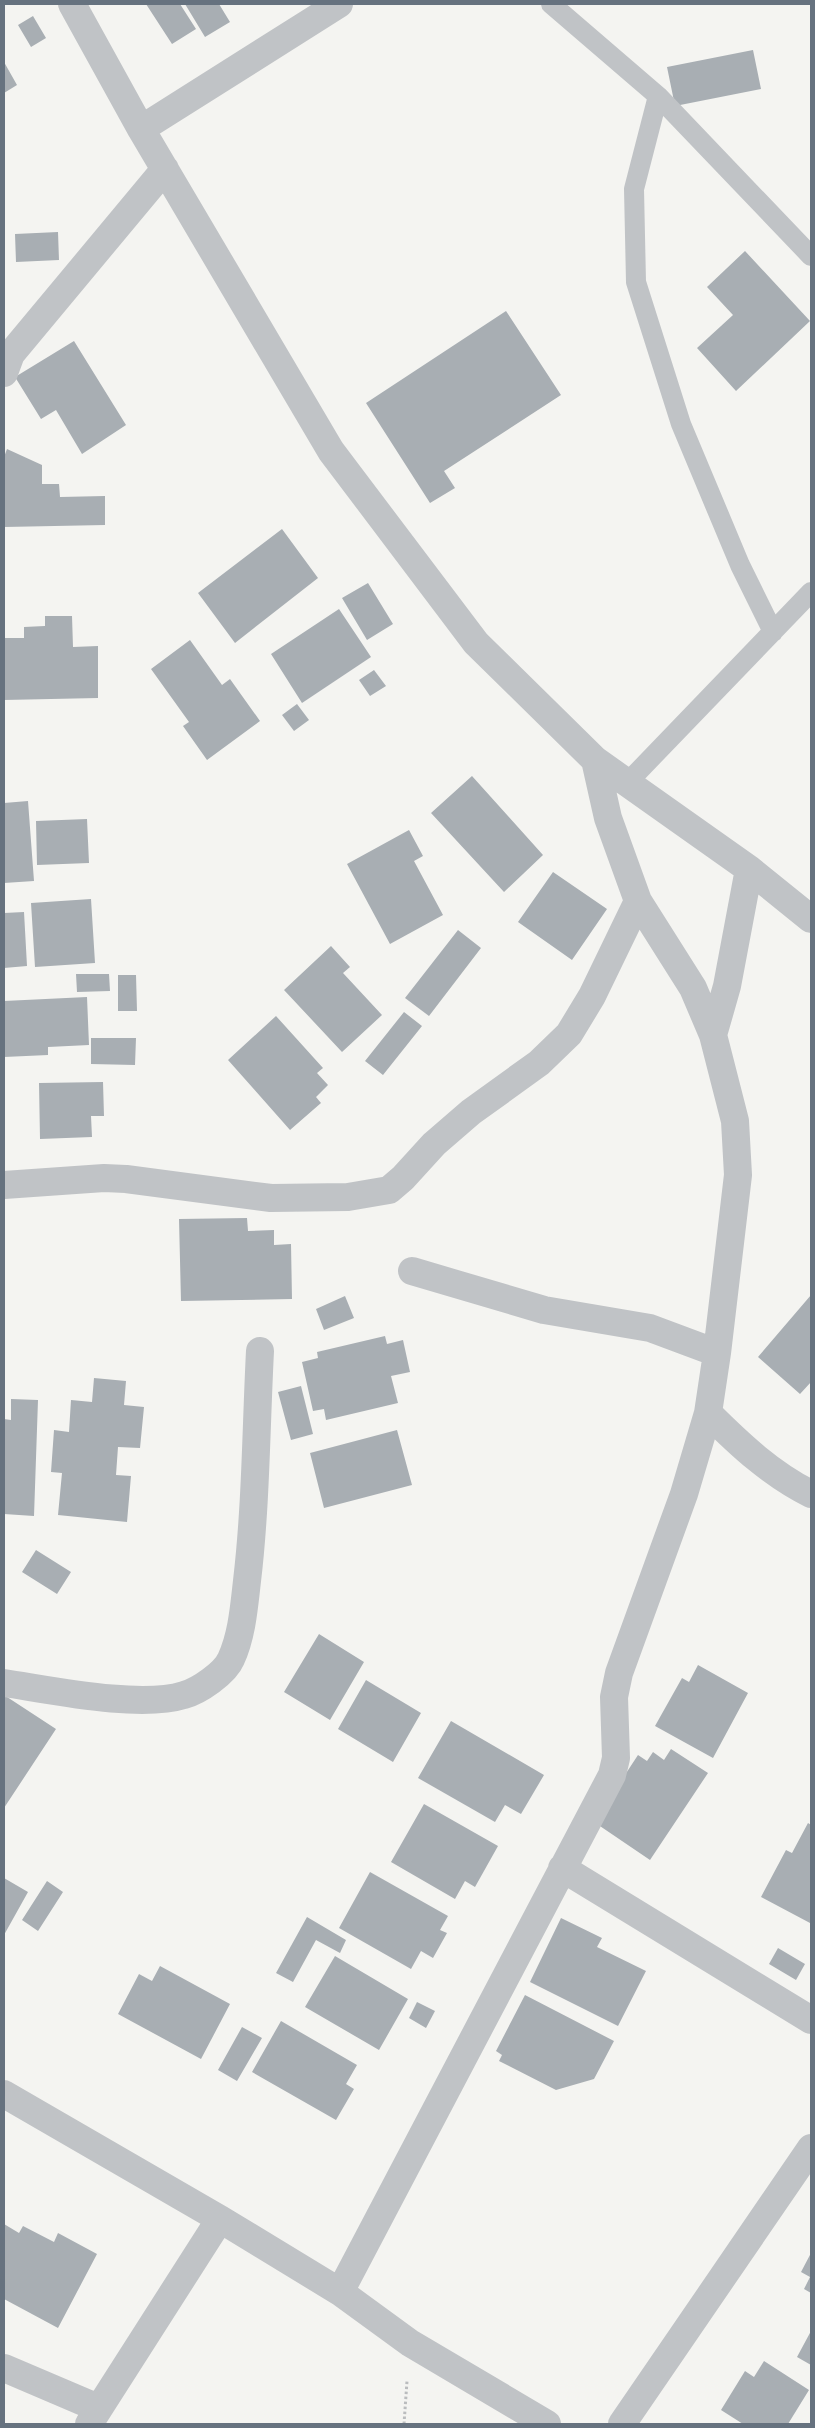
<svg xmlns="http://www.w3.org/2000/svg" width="815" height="2428" viewBox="0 0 815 2428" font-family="'Nunito Sans',sans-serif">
	<rect width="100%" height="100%" fill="#f4f4f1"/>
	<path fill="#a8aeb3" d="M146,4H180L196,29L172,44Z
		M185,4H219L230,22L205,37Z
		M33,16L46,38L31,47L18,25Z
		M753,50L761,89L675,106L667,67Z
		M4,62L17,85L4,93Z
		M58,232L59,260L16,262L15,234Z
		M745,251L810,321L736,391L697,348L733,315L707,287Z
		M506,311L561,395L444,471L455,488L430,503L366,403Z
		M74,341L126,425L82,454L56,410L41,419L15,377Z
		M7,449L42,465V484H59L60,497L105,496V525L4,527V457Z
		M282,529L318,578L235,643L198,593Z
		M368,583L393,624L367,640L342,598Z
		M339,609L371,657L302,703L271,654Z
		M45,616H72L73,647L98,646V698L4,700V638H24V627L45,626Z
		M190,640L222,685L230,679L260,721L207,760L183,726L189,722L151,669Z
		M374,670L386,686L370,696L359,680Z
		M297,704L309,720L294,731L282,715Z
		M472,776L543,855L504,892L431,813Z
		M28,801L34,881L4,883V803Z
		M87,819L89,863L37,865L36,821Z
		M409,830L423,856L414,861L443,915L390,944L347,864Z
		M553,872L607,909L572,960L518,922Z
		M91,899L95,963L35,967L31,903Z
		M24,912L27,966L4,968V913Z
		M458,930L481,948L429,1016L405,998Z
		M331,946L350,967L343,973L382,1015L342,1052L284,990Z
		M76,974H109L110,991L77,992Z
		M118,975H136L137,1011H118Z
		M87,997L89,1045L48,1047V1055L4,1057V1001Z
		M404,1012L422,1026L383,1075L365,1061Z
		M276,1016L323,1068L317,1073L328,1085L316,1097L321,1103L290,1130L228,1060Z
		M91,1038H136L135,1065L91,1064Z
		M103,1082L104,1116H91L92,1137L40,1139L39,1083Z
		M247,1218L248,1231L274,1230V1245L291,1244L292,1299L181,1301L179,1219Z
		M811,1295V1382L800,1394L758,1357Z
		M345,1296L354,1318L324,1330L316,1309Z
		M385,1336L387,1344L403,1340L410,1372L391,1376L398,1403L326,1420L324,1409L313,1411L302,1362L318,1358L317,1352Z
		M94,1378L126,1381L124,1405L144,1407L140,1448L118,1447L116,1475L131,1476L127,1522L58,1515L62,1473L51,1472L54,1430L69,1432L71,1400L92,1402Z
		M301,1386L313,1434L291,1440L278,1392Z
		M11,1399L38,1400L34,1516L4,1514V1419L11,1420Z
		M397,1430L412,1485L324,1508L310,1453Z
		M36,1550L71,1572L57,1594L22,1572Z
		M319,1634L364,1662L330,1720L284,1692Z
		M698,1665L748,1693L713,1758L655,1726L682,1678L689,1682Z
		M366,1680L421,1713L393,1762L338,1729Z
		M4,1695L56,1729L4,1808Z
		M451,1721L544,1775L521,1814L505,1805L495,1822L418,1778Z
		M671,1749L708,1773L650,1860L594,1822L638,1755L647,1761L653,1752L664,1760Z
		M424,1804L498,1846L475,1887L465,1881L455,1899L391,1862Z
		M808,1823L811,1825L810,1923L761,1897L786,1850L792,1853Z
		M370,1872L448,1916L440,1930L447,1933L433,1958L421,1951L411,1969L339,1928Z
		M4,1878L28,1892L4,1935Z
		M47,1881L63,1892L38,1931L22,1920Z
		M307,1917L346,1940L340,1953L316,1940L293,1982L276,1973Z
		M561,1918L602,1938L597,1947L646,1971L618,2026L530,1982Z
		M778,1948L805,1964L796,1980L769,1964Z
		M335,1956L408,1999L379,2050L305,2007Z
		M160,1966L230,2004L201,2059L118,2014L139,1974L152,1981Z
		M525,1995L614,2041L594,2079L556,2090L499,2061L502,2055L496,2051Z
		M417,2002L435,2011L426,2028L409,2018Z
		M281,2021L357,2065L346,2084L354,2089L336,2120L252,2072Z
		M242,2027L262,2038L237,2081L218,2070Z
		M4,2224L19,2233L23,2226L54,2242L58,2233L97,2254L58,2328L4,2299Z
		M811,2253V2293L804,2289L810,2277L801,2272Z
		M811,2331V2365L797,2357Z
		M764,2361L809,2390L788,2424H743L721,2410L745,2371L754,2377Z"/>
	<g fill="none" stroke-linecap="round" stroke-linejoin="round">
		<path stroke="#babcbe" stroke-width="3" stroke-dasharray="2.5 2.5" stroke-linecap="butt" d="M404,2424L407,2381"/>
		<path stroke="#c0c3c6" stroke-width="20" d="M551,4L658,96L811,256
			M658,96L634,189L636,282L681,424L740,565L773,632
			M627,783L811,592"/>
		<path stroke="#c0c3c6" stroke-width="28" d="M72,4L141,129L331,451L476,643L595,760L749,869L811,919
			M141,129L339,4
			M4,373L11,354L165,169
			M713,1035L727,986L749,869
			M4,1185L104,1178L126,1179L271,1198L348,1197L389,1190L403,1178L434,1144L471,1112L539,1063L569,1034L592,996L638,901
			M412,1271L544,1310L650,1328L717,1353
			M708,1413C740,1445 771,1474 811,1494
			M4,1683C51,1690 140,1709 184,1695C199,1691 225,1673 231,1659C242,1635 244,1607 247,1581C256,1505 256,1428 260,1351
			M562,1868L811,2020
			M4,2094L220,2219L340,2292L410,2343L547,2424
			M340,2292L612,1775L616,1758L614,1697L619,1673L684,1494L708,1413L717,1353L738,1175L735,1121L713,1035L693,988L638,901L608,818L595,760
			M4,2368L98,2408
			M89,2424L220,2219
			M622,2424L811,2148"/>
	</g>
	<rect width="815" height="2428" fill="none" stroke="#66727f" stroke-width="10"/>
</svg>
